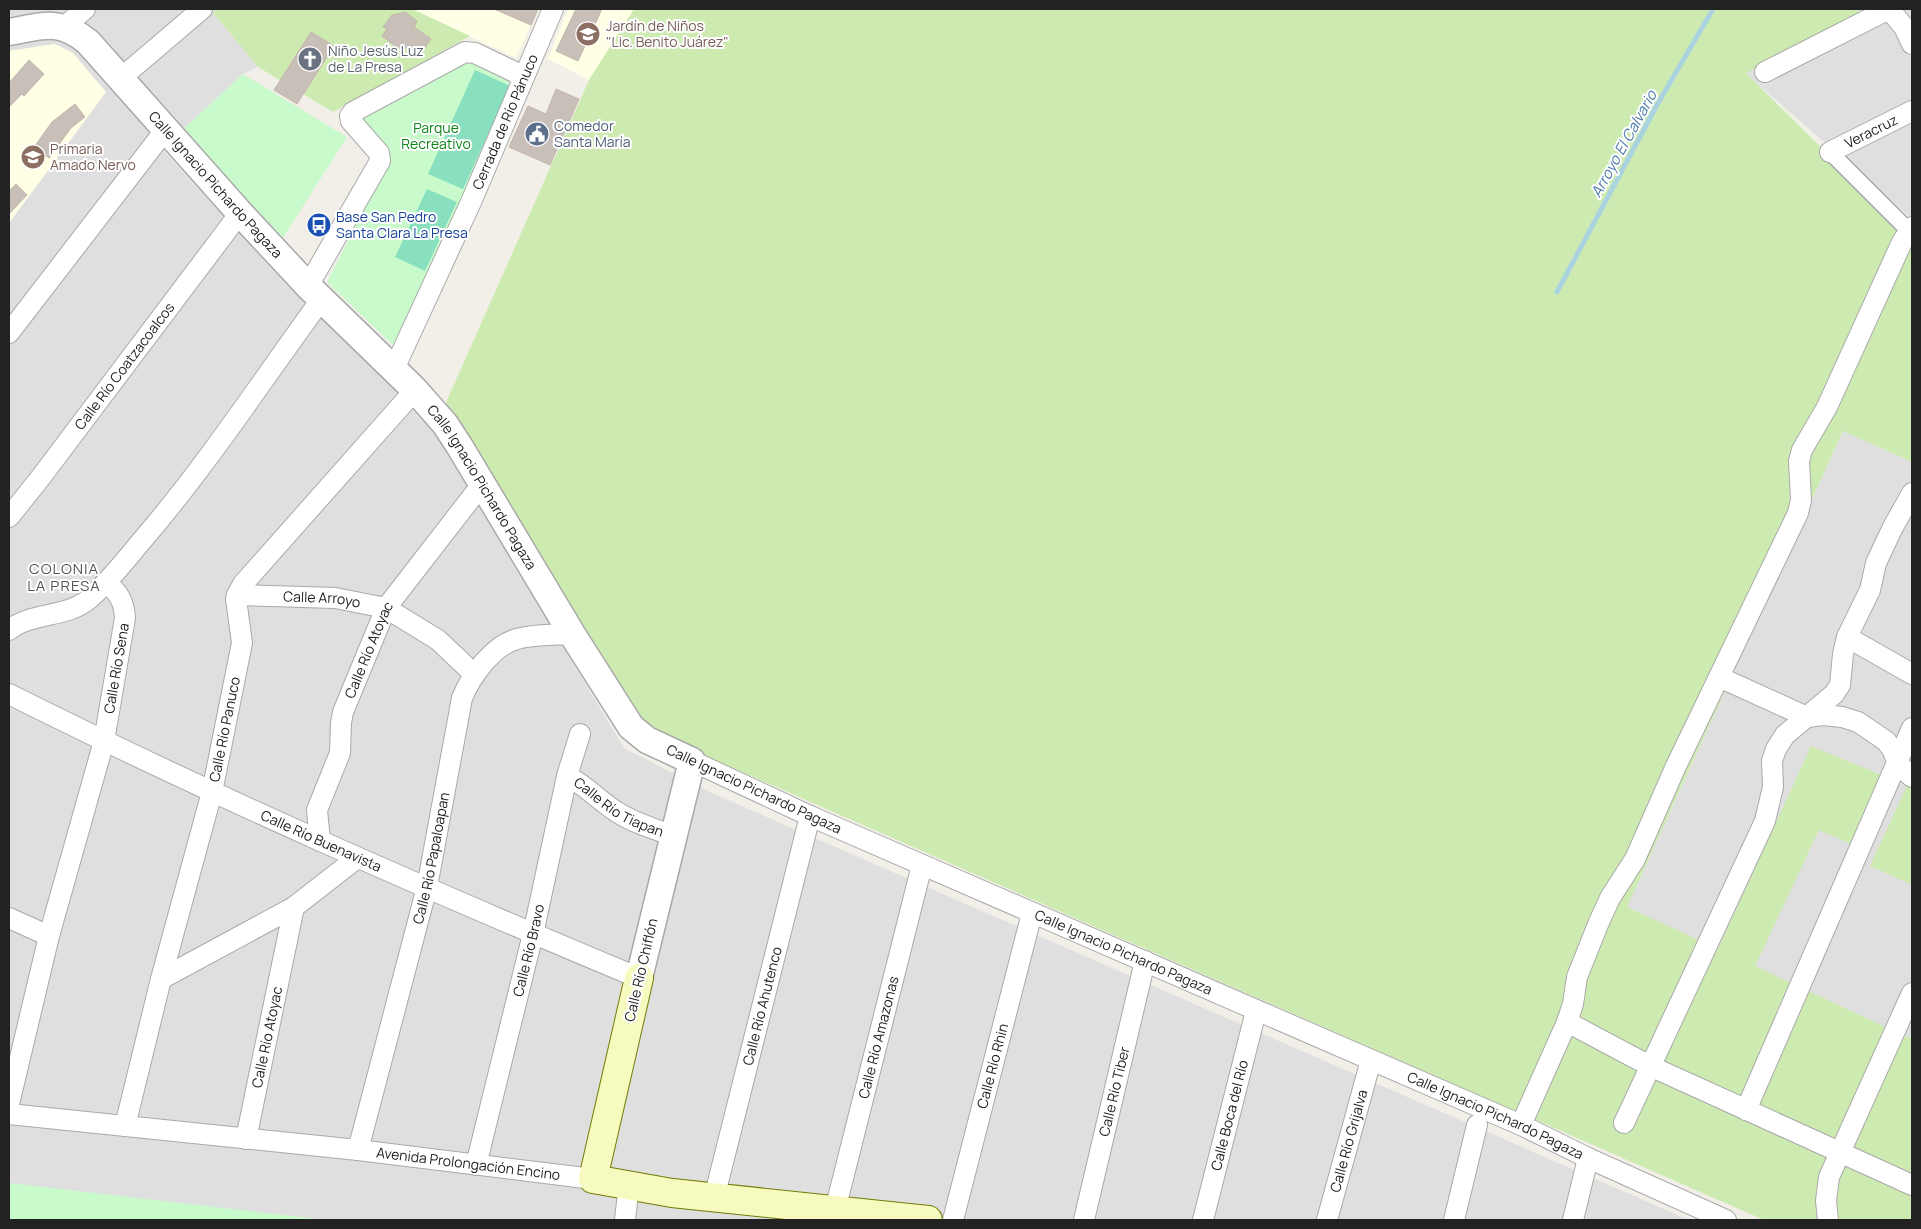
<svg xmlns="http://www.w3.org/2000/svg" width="1921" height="1229" viewBox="0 0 1921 1229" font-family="Manrope,sans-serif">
	<rect width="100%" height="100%" fill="#f2efe9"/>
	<path fill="#e0dfdf" d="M9,9H218L213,13L258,67L243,74L179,133L163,150L291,290L382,377L436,435L624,748L714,794L1689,1220H200L9,1198V223L106,92L55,44L9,51Z
		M1858,9H1912V219L1745,73L1863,18Z
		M1843,431L1912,462V1220H1875L1627,907Z"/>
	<path fill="#ffffe5" d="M412,9H538L516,58Z
		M568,9H634L589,80L548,59Z
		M55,44L73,53L106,92L9,223V51Z"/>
	<path fill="#cdebb0" d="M218,9H412L470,36L333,112L258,67L213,13Z
		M634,9H1858L1863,17L1746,73L1912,238V462L1843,431L1627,907L1718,949L1811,746L1881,775L1851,844L1819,830L1755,966L1909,1038L1912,1032V1220H1764L646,730L444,407L589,80Z
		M1912,775V885L1870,866Z"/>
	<path fill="#c8facc" d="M470,60L520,82L397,349L327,282L389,161L353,119Z
		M243,74L347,137L279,244L179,133Z
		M9,1183L326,1220H9Z"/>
	<path fill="#88e0be" d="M475,70L510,86L463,189L428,174Z
		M427,189L457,202L425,271L395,257Z"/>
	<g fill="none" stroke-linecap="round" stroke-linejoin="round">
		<path stroke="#aad3df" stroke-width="5" d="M1557,292L1657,105L1713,9"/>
	</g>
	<path fill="#c7bfb8" stroke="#c4b6ab" d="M494,9H538L531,25Z
		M576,9H602L578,61L556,51Z
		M405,12L417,21L414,27L431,39L420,55L410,48H398L382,36L387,29L383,27L392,15Z
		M311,32L334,46L297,104L274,90Z
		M29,60L44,74L24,96L22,94L9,107V83Z
		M556,89L579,99L550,165L509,147L528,106L546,114Z
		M75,104L85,117L71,128L49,158L34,147L52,122Z
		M16,184L27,195L9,214V191Z"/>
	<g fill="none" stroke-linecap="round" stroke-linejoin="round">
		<defs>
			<path id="pedestrian" d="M1830,152L1912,234"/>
			<g id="minor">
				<path d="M1889,9L1904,27L1912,44"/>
				<path d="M64,27L85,9"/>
				<path d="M1765,72L1889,9"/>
				<path d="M121,78L202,9"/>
				<path id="s1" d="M1830,152L1912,111"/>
				<path d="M308,286L380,161L379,153L351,121L350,116L353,112L465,52L475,53L523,76"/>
				<path d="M9,333L166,129"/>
				<path id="s2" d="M394,369L471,202L553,9"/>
				<path id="s3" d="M9,517L41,477L240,213"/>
				<path id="s4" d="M237,595L335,598L386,608L438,640L474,674"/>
				<path d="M9,630C31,612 67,618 89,599C110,581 127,558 145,537C209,462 263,379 321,300"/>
				<path d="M1847,637L1912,674"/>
				<path d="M1719,677L1807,717L1823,715L1842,717L1858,722L1886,741L1892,749L1897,761L1905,771L1912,777"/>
				<path id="s5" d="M9,694C215,797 426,889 639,978"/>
				<path id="s6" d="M692,761L810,816L1521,1125L1588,1158L1726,1220"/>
				<path id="s7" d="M567,776C586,785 599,801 617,812C634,823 654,829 674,836"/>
				<path id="s8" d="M320,841L317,810L340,753L341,723L343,712L386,608L482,484"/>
				<path d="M9,918L49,936"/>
				<path d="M161,979L294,907L357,858"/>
				<path d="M1567,1022L1650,1066L1912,1185"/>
				<path id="s9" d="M9,1104L49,936L104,741L125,618C124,602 119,592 106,583"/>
				<path d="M1746,1110L1912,728"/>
				<path id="s10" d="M9,1114L358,1150L593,1179"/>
				<path d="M1624,1123L1765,821L1773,787L1772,761L1776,749L1785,735L1834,694L1840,685L1843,654L1847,637L1870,590L1876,563L1893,527L1912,493"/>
				<path d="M1521,1125L1567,1022L1573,1004L1577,977L1599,922L1610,898L1635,859L1676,766L1798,513L1801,500L1799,461L1802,450L1827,407L1902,242L1912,227"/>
				<path id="s11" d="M125,1126L161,979L212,792L242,643L236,599L237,595L243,584L415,390"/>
				<path id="s12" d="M246,1139L294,907"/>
				<path id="s13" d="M358,1150L427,887L462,698C471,676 493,645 517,639C535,634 555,635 572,634"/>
				<path id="s14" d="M476,1165L533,934L567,776L580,734"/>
				<path id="s15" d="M714,1198L810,816"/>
				<path id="s16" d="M835,1210L922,865"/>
				<path d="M625,1220L629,1184"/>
				<path id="s17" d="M953,1220L1032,913"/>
				<path id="s18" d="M1084,1220L1145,961"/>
				<path id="s19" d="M1203,1220L1256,1011"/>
				<path id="s20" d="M1327,1220L1371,1060"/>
				<path d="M1454,1220L1477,1125"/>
				<path d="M1573,1220L1588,1158"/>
				<path d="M1828,1220L1826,1201L1829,1177L1912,993"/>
			</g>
			<g id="tertiary">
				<path id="s21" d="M9,32C43,26 59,18 88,42L240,213L308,286L415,390L445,424L460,447L572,634L631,727L647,740L692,761L639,978"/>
			</g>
			<path id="secondary" d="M639,978L593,1179L672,1193L928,1220"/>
		</defs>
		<use href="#pedestrian" stroke="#a9a9a9" stroke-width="18"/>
		<use href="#minor" stroke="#a9a9a9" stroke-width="22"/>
		<use href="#tertiary" stroke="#a9a9a9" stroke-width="29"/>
		<use href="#secondary" stroke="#707d05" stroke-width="30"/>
		<use href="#pedestrian" stroke="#fff" stroke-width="15"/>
		<use href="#minor" stroke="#fff" stroke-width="20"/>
		<use href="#tertiary" stroke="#fff" stroke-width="26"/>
		<use href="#secondary" stroke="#f7fabf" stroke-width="28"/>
	</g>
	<defs>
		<symbol id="school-disc" viewBox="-11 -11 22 22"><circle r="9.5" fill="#8d6e63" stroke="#fff"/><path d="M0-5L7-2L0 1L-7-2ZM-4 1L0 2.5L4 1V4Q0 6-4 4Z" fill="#fff"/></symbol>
		<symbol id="church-disc" viewBox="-11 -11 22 22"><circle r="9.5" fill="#6b7280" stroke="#fff"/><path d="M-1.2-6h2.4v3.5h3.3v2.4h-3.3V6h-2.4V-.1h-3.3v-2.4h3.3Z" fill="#fff"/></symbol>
		<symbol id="civic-disc" viewBox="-11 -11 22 22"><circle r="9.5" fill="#5c6f8a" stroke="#fff"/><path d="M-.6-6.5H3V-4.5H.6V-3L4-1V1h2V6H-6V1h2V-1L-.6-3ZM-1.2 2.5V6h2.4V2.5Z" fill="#fff"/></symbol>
		<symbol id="bus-disc" viewBox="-11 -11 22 22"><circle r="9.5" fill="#1a4fb4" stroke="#fff"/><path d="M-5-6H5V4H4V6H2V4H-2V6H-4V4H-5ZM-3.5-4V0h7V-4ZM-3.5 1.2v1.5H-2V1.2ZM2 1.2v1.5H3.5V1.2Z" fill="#fff"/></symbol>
	</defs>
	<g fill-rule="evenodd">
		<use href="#school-disc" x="574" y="20" width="28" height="28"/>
		<use href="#church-disc" x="296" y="45" width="28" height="28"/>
		<use href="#civic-disc" x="523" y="120" width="28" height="28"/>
		<use href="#school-disc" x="19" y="143" width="28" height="28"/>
		<use href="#bus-disc" x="305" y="211" width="28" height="28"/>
	</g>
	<g text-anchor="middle" stroke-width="4" stroke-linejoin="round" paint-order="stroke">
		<g font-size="14" fill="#785e54" stroke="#fff" text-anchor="start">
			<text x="606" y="31">Jardín de Niños<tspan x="606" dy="16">"Lic. Benito Juárez"</tspan></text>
			<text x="50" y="154">Primaria<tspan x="50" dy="16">Amado Nervo</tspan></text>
		</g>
		<g font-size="14" fill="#5b616d" stroke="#fff" text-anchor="start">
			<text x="328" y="56">Niño Jesús Luz<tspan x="328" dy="16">de La Presa</tspan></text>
		</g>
		<g font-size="14" fill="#222" stroke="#fff">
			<text dy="5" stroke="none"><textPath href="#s2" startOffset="271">Cerrada de Río Pánuco</textPath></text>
			<text dy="5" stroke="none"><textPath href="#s1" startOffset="46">Veracruz</textPath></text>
			<text dy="5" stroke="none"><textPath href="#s21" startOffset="275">Calle Ignacio Pichardo Pagaza</textPath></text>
			<text dy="5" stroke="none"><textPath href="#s3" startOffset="190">Calle Río Coatzacoalcos</textPath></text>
			<text dy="5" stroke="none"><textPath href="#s21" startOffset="680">Calle Ignacio Pichardo Pagaza</textPath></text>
			<text dy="5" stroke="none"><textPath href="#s4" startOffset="85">Calle Arroyo</textPath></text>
			<text dy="5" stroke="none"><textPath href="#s8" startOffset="201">Calle Río Atoyac</textPath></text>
			<text dy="5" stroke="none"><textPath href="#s9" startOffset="449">Calle Río Sena</textPath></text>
			<text dy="5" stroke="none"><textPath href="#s11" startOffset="409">Calle Río Panuco</textPath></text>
			<text transform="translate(754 789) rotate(25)" y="5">Calle Ignacio Pichardo Pagaza</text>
			<text dy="5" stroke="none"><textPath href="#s7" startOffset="61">Calle Río Tiapan</textPath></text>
			<text dy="5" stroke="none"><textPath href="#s5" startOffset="345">Calle Río Buenavista</textPath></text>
			<text dy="5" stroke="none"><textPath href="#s13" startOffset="301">Calle Río Papaloapan</textPath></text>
			<text dy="5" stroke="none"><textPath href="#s14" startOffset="221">Calle Río Bravo</textPath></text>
			<text dy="5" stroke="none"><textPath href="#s6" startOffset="472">Calle Ignacio Pichardo Pagaza</textPath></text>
			<text transform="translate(641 970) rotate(-77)" y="5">Calle Río Chiflón</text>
			<text dy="5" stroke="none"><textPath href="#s15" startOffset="198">Calle Río Ahutenco</textPath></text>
			<text dy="5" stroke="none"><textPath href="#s16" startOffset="178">Calle Río Amazonas</textPath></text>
			<text dy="5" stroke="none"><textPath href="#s12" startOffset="104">Calle Río Atoyac</textPath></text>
			<text dy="5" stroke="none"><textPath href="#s17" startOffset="159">Calle Río Rhin</textPath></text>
			<text dy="5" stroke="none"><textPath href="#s18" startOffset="132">Calle Río Tiber</textPath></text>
			<text dy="5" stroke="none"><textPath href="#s19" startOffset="108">Calle Boca del Río</textPath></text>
			<text dy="5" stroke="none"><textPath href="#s6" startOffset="878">Calle Ignacio Pichardo Pagaza</textPath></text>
			<text dy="5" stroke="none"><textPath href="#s20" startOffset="82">Calle Río Grijalva</textPath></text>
			<text dy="5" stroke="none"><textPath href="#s10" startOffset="462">Avenida Prolongación Encino</textPath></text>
		</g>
		<g font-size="14" fill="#4e5e75" stroke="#fff" text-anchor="start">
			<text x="554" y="131">Comedor<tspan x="554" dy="16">Santa María</tspan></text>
		</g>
		<g font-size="14" fill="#0c8416" stroke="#fff">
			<text x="436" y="133">Parque<tspan x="436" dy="16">Recreativo</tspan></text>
		</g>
		<g font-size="14" fill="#164399" stroke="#fff" text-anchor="start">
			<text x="336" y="222">Base San Pedro<tspan x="336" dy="16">Santa Clara La Presa</tspan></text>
		</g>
		<g font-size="15" font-style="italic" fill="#4a7aab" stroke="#fff">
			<text transform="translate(1624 144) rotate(-61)" y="5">Arroyo El Calvario</text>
		</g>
		<g font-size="15" letter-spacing="1" fill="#555" stroke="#fff">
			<text x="64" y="574">COLONIA<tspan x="64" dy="17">LA PRESA</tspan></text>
		</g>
	</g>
	<rect width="1921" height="1229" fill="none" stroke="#222222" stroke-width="20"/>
</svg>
